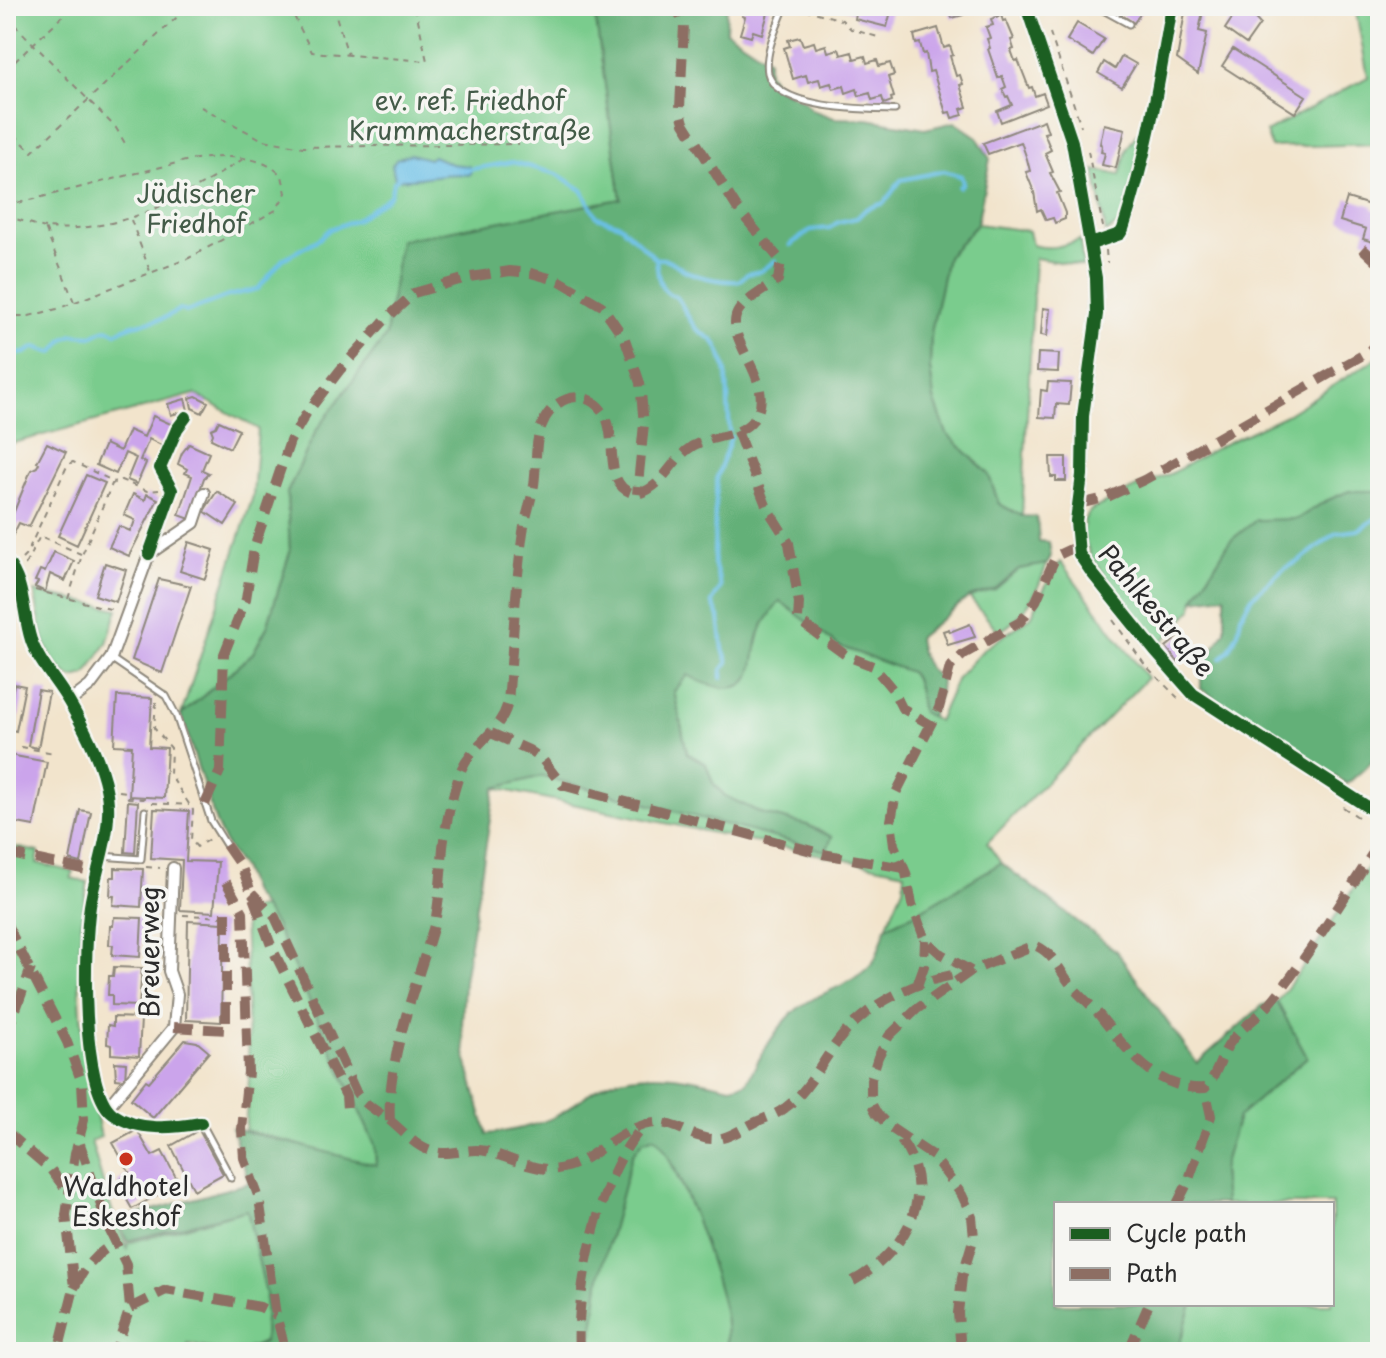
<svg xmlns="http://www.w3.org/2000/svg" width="1386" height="1358" viewBox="0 0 1386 1358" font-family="'Playpen Sans',sans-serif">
	<rect width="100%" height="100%" fill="#f6f6f2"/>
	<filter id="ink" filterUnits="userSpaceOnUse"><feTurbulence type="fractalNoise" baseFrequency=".0125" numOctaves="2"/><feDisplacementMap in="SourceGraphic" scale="16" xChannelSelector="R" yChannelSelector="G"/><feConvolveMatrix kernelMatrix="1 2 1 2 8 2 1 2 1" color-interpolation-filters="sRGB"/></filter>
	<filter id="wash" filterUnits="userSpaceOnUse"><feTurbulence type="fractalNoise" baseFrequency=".006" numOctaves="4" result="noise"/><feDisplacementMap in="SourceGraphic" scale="32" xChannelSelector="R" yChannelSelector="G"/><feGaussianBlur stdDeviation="1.8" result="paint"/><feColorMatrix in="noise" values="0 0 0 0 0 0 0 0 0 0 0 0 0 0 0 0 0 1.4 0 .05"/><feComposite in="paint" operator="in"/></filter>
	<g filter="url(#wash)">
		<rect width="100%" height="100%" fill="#f2e4cc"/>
		<path fill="#7acc8d" stroke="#527c5c" stroke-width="2" d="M6,6H594L621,199L400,240L386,336L316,431L287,493L290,552L267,627L253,653L181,715L253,496L258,429L195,394L6,445Z
			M1352,6H1380V144L1271,147L1266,132L1368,77L1356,12Z
			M1137,133L1143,136L1123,221L1106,233L1095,170L1120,175L1127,149Z
			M977,224L1029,231L1032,245C1050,250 1062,246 1080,240L1083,266L1035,258L1022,516L999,504L988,473L947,434L934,399L930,368L931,333L947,257Z
			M1380,356V491H1349L1326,501L1297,519L1256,521L1230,541L1194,599L1193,609L1159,645L1091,557L1083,535L1084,520L1091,510L1141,485L1172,473L1220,446L1286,415Z
			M1061,562L1147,678L987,843L1001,863L914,914L886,927L903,888L905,872L494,788L542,776L826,851L832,837L807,825L763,814L725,796L713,783L706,764L687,753L674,691L687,675L751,671L761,628L780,600L839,646L910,672C921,683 918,698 922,712L938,721L957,678L984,649L1031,617L1052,572Z
			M1047,564C1037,593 1026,616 999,632L969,597L995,589L1019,569Z
			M35,592L118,609L107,643L86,675L73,678C43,663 39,621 35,592Z
			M6,845L39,852L37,863L74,872L71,878L88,882C70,968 82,1052 101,1137L91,1141L107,1197L127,1248L128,1243L247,1210L266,1294L264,1342C234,1357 219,1351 188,1344V1352H6Z
			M1380,847V1352H1177L1192,1304H1332V1204H1225L1222,1170L1238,1117L1307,1057L1277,1002L1304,965Z
			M263,908L275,925L375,1145L376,1166L245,1130L249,1079L244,910Z
			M654,1137L662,1143C687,1198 714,1255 725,1314C727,1326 726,1340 727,1352H590L600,1275L632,1154L643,1141Z"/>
		<path fill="#63b078" stroke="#476e52" stroke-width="2" d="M594,6H727L726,31L768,59V72L778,88L803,100L812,110L834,118L867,119L925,129L955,122L977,137L990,159L977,224L947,257L931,333L930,368L934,399L947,434L988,473L999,504L1022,516L1037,517L1039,541L1049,542L1051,556L1047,564L1019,569L995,589L969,597L918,638C921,658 925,668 941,679L940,691L931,717L922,712C918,698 921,683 910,672L839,646L780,601C773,611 764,621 760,632C754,646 756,663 750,676C738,698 703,684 688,675L674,691L687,753L706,764L713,783L725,796L763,814L807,825L832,837L826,851L542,776L495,788L464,981L462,1026L466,1060L487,1134C507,1132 540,1125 558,1115C576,1105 590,1089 610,1082C649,1068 692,1078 731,1087L746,1083C760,1058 773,1031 795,1011C818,991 853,987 873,962C879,953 882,938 886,927L914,914L1001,863L1116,951L1197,1063L1263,1005L1277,1002L1307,1057L1238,1117L1222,1170L1225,1204H1056V1304H1192L1177,1352H727C727,1340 727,1327 725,1315C719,1282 677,1154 654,1137L643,1141L632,1155L600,1275L590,1352H244L264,1342L266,1294L247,1210L127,1241L118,1220L249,1183L232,1128L376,1165L375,1145L275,925L252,893L242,868L226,845L216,823L181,715L253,653L267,627L290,552L287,493L316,431L386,336L400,240L621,199Z
			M1349,491H1380V755L1347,784L1201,689V669L1225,631V596L1194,600L1230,541L1256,520L1297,519L1326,501Z"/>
		<path fill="#6ac0e7" stroke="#4a7689" stroke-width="2" d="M410,154L429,159L433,156L451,164L469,166L471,171L469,175C443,171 420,181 395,179L392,165L396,159Z"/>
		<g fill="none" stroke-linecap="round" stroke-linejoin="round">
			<path stroke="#6ac0e7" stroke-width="4" d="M467,170L512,162L557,174L582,190L597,217L620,225L656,259C669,257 675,265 686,271C701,278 723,282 739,281L747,274L761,271L775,261
				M790,245L811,230L830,228L838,222L857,218L866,209L884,203L901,180L944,171L961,176L963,183L959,187
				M656,259C658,270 657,285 668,293C673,297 674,293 678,299C685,309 689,322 698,330C705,336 712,337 717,346C732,375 726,401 730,431
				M6,355L25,353L35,347L53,353L64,339L73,335L93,336C101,330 106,326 116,333C130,323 146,323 161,319C168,317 174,312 180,309L186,312L228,296L258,289L283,259L319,239L330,229L356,220L390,196L393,183L400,176
				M1221,658L1229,650L1238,632L1241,616L1252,597L1285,568L1298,562L1336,533L1358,530L1380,516
				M722,678V670L728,662L723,649L719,617L712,602L721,587L714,563L715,509L717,477L731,437"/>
		</g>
		<g id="blocks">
			<path fill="#cba4eb" d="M748,6H770L762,34L753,31L751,37L740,34L745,17L742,16L744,7Z
				M834,6H887L892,7L887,27L855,19L856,13Z
				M947,6H979L962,12L963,15L952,18Z
				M1115,6H1143L1144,7L1134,23L1113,9Z
				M1186,6H1204L1199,31L1207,33L1198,74L1177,59Z
				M1222,6H1248L1246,9L1260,24L1246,44L1225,29L1233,17Z
				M1001,15L1003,21L1006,20L1014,39L1011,40L1014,49L1011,50L1015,61L1018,60L1029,88L1032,87L1035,96L1043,93L1047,104L1001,122L997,111L1012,105L1008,96L1006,97L1002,89L1006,87L1002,76L998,78L988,49L990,48L987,39L990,38L986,27L993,25L991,19Z
				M1077,23L1104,39L1093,56L1067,40Z
				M938,28L944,48L950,46L953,55L950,56L956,76L960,75L963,84L960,85L967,107L961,109L963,115L952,118L950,112L946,113L933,71L929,72L926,53L923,54L920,43L916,44L914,35Z
				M800,37L803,45L814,42L816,48L826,45L828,52L839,49L841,55L852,52L854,59L865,56L867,63L877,60L879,66L890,63L894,75L888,77L894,97L891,98L892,101L884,104L882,97L872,100L870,93L859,96L857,89L846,93L844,86L833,89L831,83L821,86L819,79L808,82L806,75L793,79L784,48L790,46L788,40Z
				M1233,49L1306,96L1295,113L1222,66Z
				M1122,56L1136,64L1122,87L1098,73L1104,62L1115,69Z
				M1044,120L1048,132L1044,133L1051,150L1045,153L1053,172L1050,173L1060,192L1057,193L1065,213V219L1055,223L1053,218L1046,220L1041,209L1037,211L1034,192L1026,172L1030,171L1027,159L1021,142L988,154L983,143Z
				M1104,124L1125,129L1116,168L1102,165L1105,153L1101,152L1102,145L1100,144Z
				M1347,198L1373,206L1372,209L1380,211V244L1363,239L1366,229L1340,221Z
				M1043,308L1050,309L1047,336L1041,335Z
				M1038,353L1059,354L1058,372L1037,371Z
				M1048,382L1071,383L1069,405L1056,404L1055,418L1039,417L1041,390L1047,391Z
				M196,396L208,402L202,413L192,408L190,398Z
				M185,399L188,410L171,415L168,404Z
				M153,416L173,425L163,446L149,439L140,460L146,463L137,484L127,480L136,458L125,453L116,474L96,465L105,444L120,451L129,430L144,437Z
				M219,421L239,430L230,448L211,439L213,434L211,429L216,427Z
				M47,443L66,452L29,527L19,523L9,543L6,542V517L11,519L31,470L37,467L39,463L37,462Z
				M189,444L209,453L202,470L209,473L204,478L190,519L179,515L192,476L185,473L187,469L178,464L182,453Z
				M1050,457H1066V481H1056V477H1051Z
				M86,475L105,483L77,545L58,536Z
				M217,491L238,505L225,525L204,511Z
				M133,494L145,500L147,494L158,499L129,556L109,547L119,526L130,531L133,526L135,520L124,515Z
				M189,542L214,550L205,579L180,571Z
				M54,552L74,561L65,581L50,574L45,592L35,587L38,582L35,581L40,570L45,572Z
				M105,563L126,570L116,602L95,595Z
				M159,579L191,586L162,673L132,660Z
				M970,624L975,637L948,645L943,631L949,629L950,632Z
				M1181,635L1193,649L1178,662L1166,647Z
				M14,684L25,686L16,731L6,729Z
				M38,690L49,692L38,748L28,746Z
				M117,696L152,698L149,747L167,748L164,798L129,796L132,746L114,745Z
				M10,755L47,762L34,826L6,821V792L9,776L6,775Z
				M128,801L138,802L135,853L125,852Z
				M154,809L189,811L186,861L218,862L214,912L180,910L182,860L151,858Z
				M80,810L91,812L81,863L70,860Z
				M115,868L143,869L141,907L113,905L114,896H110L111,877H115Z
				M114,917L142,918L140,957L112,955L113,945H109L110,926H113Z
				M188,921L223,923L221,1022L186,1020Z
				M114,967L142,968L139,1006L112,1005V995H108L109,976H113Z
				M113,1017L141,1018L139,1056L111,1054V1045L107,1044L108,1025L113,1026Z
				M185,1040L197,1042L209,1052L153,1118L131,1099L146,1080L149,1082Z
				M115,1062L126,1063L125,1080L116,1079Z
				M137,1130L152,1156L162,1151L179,1183L132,1209L117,1182L130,1174L113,1143Z
				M199,1130L223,1174L194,1190L171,1146Z"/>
		</g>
	</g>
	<g filter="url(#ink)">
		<use href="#blocks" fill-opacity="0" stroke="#8e887c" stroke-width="2"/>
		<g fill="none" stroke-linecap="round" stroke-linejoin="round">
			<defs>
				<path id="service" d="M785,6C778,25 764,52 768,73C776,110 866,109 895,110
					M1096,6L1129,24
					M1029,9L1076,6
					M112,659L166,696L176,715L211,821L226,845
					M101,856L141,859L145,811
					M202,1124L231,1178"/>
				<path id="minor" d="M1091,244L1120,234L1123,229C1147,156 1159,82 1172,6
					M149,554L172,490L160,468L177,429L186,417
					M6,560C26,585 22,612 31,640C39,663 57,681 69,702C86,731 107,771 108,804C110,838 95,873 90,906C84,945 80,1090 113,1114C138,1132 174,1128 201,1123
					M69,702L90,686L111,658L149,554L194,523L204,493
					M107,1108L174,1027L177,994L169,971L173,868"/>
				<path id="tertiary" d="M1026,6L1072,142L1096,278L1097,314L1083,416L1082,475L1076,521L1079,554L1092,573L1155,651L1193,694L1380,815"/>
			</defs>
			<use href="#service" stroke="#8e887c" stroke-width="9"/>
			<use href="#minor" stroke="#8e887c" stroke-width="14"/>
			<use href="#tertiary" stroke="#8e887c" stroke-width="16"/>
			<path stroke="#8e887c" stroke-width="2" stroke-dasharray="6 6" stroke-linecap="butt" d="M289,6L312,52L427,61L415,6
				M333,6L348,55
				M793,6L842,20L851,29L881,38
				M6,16L116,128L126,145
				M1050,33L1081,126
				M6,70L73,6
				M201,107L263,140L303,147L519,144
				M6,126L32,152L189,6
				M1088,151L1103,227
				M6,206L189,160C219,156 260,152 282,176L286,193L276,210L189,258L57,309L29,316H6
				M6,216L45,228
				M131,220L151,274
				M1106,250L1107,263
				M74,302L45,228C124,233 179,200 243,159
				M22,559L26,555L68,464L73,462L115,482
				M25,565L40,536L81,554
				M35,590L114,610
				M68,599L82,555L112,484L121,480L147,491L159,490
				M1113,620L1145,665L1180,700
				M156,702L154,728L171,748L170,775L193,810L191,840L197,847L209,839
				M21,747L54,753
				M119,791L126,792L128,798L144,799L146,803
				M152,803L189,805
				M1343,807L1361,819
				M146,867L160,868
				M183,915L226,917"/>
			<use href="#service" stroke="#fff" stroke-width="5"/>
			<use href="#minor" stroke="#fff" stroke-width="10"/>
			<use href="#tertiary" stroke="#fff" stroke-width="12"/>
			<path stroke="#8d6e63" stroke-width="10" stroke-dasharray="20 10" stroke-linecap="butt" d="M1377,196L1380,197
				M1362,248L1380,265
				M737,431L767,508L789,543L799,603L798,620L847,656L873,666L893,690L902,708L931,725
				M1079,504L1105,498L1144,480L1368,352L1380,340
				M491,733L529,750L542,759L562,785L823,854L904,868
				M205,804L220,771L224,654L246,599L254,548L290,441L306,414L340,370L383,322L414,293L470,277L510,271L531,273L560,281L602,306L625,339L640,383L644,424L637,494
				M226,845L242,868L272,948L346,1096L347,1109
				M6,853L96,872
				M226,882L243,912L248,1072L242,1129L244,1158L259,1198L276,1315L286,1352
				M252,893L275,917L356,1092C364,1104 377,1111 388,1119C406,1133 419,1153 444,1153C458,1153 472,1148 486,1151C509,1157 539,1174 563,1168C596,1160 619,1126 655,1123C672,1122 686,1133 701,1137C721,1144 736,1132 752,1124C763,1118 775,1116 785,1108C808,1092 821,1063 838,1041C868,1002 916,981 963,973
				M6,923L67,1042L82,1083L84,1120L75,1154L66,1215L74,1288L58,1352
				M971,971L941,954L925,940L912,904L906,873L894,845L891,821L896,793L939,708L950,667L964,654L1020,622L1036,601L1056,556L1077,546
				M918,983L924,966L925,940
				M174,1027L226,1030V906
				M6,1037L31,968
				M390,1121C386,1060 418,981 435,922C440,897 441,872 443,847C446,822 452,796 460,773C470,744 501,733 508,702C513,646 515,588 523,532C526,516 531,501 534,485C537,465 534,443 542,425C552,398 584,385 603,412C620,436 600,489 637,494C662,488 669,464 687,450C706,434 737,440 753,420C782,385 719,337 739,310C748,298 766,289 778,280L781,261L737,208L684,123L680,108L684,25L679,13L672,6
				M6,1131L51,1170L69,1194
				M80,1144L109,1229L126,1264L130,1308L115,1352
				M1177,1204L1188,1182L1211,1116L1205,1088
				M853,1281C908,1251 942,1188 896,1134
				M74,1288C85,1267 94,1254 116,1243
				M130,1308L166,1290L260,1307L276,1315
				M579,1352C575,1291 599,1174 641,1129
				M961,1352L958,1313L962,1277L974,1237L972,1217L962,1195L933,1156L891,1128L877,1114L871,1103V1079L878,1057L889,1036L917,1009L971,971L1034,945C1053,952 1059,970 1071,985C1079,995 1089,1003 1097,1012C1125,1047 1154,1091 1205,1088C1219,1073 1220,1055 1232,1040C1242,1027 1257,1018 1268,1006C1310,955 1344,897 1380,842
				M1128,1352L1149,1304"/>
			<defs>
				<path id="cycleway" d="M1026,6L1072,142L1096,278L1097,314L1083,416L1082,475L1076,521L1079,554L1092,573L1155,651L1193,694L1380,815
					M1091,244L1120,234L1123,229C1147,156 1159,82 1172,6
					M149,554L172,490L160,468L177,429L186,417
					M6,560C26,585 22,612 31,640C39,663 57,681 69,702C86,731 107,771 108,804C110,838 95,873 90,906C84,945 80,1090 113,1114C138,1132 174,1128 201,1123"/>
			</defs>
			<use href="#cycleway" stroke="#f6f6f2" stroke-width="17"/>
			<use href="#cycleway" stroke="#1b5e20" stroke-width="12"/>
		</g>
	</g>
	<circle fill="#c8321e" stroke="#f6f6f2" stroke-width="3" cx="126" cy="1159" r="8"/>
	<g text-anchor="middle" stroke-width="7" stroke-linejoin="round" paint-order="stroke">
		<g font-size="26" fill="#435b48" stroke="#f6f6f2">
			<text x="470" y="110">ev. ref. Friedhof<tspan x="470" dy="30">Krummacherstraße</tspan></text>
			<text x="196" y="203">Jüdischer<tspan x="196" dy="30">Friedhof</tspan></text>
		</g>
		<g font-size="26" fill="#2b2b2b" stroke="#f6f6f2">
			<text transform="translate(1156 611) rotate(50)" y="9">Pahlkestraße</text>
			<text transform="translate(150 952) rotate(-90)" y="9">Breuerweg</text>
		</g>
		<g font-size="26" fill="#2b2b2b" stroke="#f6f6f2">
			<text x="126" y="1196">Waldhotel<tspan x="126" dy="30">Eskeshof</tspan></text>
		</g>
	</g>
	<rect width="1386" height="1358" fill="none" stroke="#f6f6f2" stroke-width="32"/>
	<rect x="1054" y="1202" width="280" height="104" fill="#f6f6f2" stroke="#a5a5a2" stroke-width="2"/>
	<rect x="1070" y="1228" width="40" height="12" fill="#1b5e20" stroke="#a5a5a2" stroke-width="2"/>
	<text x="1126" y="1242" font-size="24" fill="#2b2b2b">Cycle path</text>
	<rect x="1070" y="1268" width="40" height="12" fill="#8d6e63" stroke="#a5a5a2" stroke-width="2"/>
	<text x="1126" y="1282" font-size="24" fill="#2b2b2b">Path</text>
</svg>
